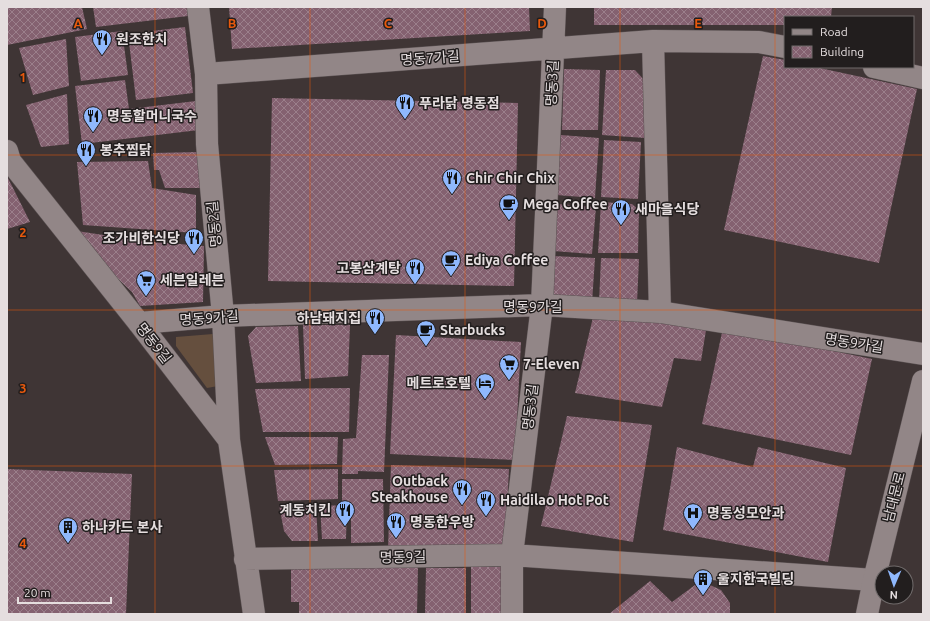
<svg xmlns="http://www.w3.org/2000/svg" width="930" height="621" viewBox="0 0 930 621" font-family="Ubuntu,'Noto Sans KR',sans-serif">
	<defs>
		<pattern id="building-cross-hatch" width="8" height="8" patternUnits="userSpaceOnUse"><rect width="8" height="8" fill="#846170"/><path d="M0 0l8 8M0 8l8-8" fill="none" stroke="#9b7f8b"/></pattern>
	</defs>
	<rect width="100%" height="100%" fill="#3f3535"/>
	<path fill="#654f3e" d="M213,334L218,386L207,388L176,346V337Z"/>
	<path fill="url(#building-cross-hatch)" d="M7,7H82L87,29L7,45Z
		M93,7H187L188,16L96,27Z
		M229,7H529L530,31L232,49Z
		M594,7H832L831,17H785V25H594Z
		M185,27L193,93L136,100L128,34Z
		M122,31L128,75L81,81L75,37Z
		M66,39L69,86L33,95L19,48Z
		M763,56L785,60V67H815L917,89L879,263L724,230Z
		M564,69L600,70L598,130H562Z
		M606,70H635L646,82L645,138L602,135Z
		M125,80L129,109L196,101L199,130L82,144L75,86Z
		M67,94L69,144L41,147L26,105Z
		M272,98L518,103L514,286L268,281Z
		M561,135L599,138L595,198L556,195Z
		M604,140L641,142L638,199L601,197Z
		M199,152L201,169L200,188H165L159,170H154L153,153Z
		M148,161L152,188L196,195V233L83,225L77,162Z
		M7,176L30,222L7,229Z
		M601,202L632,204L639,210L638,253H598Z
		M557,204L596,207L592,254L553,251Z
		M77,231L143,241L204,246L203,302L140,306L132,292L111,272Z
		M553,256L595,258L592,303L560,301L552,293Z
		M601,258L639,259L637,303L599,302Z
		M594,313L707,324L701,361L674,358L662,407L575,393Z
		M303,325H350L348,376L305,379Z
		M298,326L301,381L256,383L248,336L256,327Z
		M723,328L872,359L851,455L702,424Z
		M396,335L521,342L515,460L390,454Z
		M362,355H389L384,472L358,471V474H342L343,439L356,438Z
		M350,388L349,432H263L255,389Z
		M567,416L652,425L633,542L541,526Z
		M265,437H338L337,464L275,465Z
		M677,447L753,467L758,447L846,468L828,562L663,530Z
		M391,465L509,469L505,547L388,549Z
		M7,469L132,474L126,614H7Z
		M338,469V499L278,501L274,470Z
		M342,479H383L384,542L351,543V503L342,502Z
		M279,505L316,506L318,541H292L284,531Z
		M320,505L347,506L346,539H322Z
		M291,567H418L417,614H299V602H291Z
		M471,567H505L504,614H471Z
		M426,568H466V614H425Z
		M650,581L672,602L695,585H710L721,590L730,603V614H609Z"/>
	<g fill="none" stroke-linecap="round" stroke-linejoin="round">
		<defs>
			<path id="street" d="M198,7L206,74L207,144L223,316L229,440
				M653,41L660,312
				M874,67L923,78
				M206,74L653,41L759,42L785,47
				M7,151L10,161L139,323L229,440L254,614
				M139,323L223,316L542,305L660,312L923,354
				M245,559L512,555L874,580
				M512,614V555L542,305L555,7"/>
			<path id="secondary" d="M867,614L874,580L923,381"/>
		</defs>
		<use href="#street" stroke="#5b5253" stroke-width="23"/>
		<use href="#secondary" stroke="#5b5253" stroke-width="23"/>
		<use href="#street" stroke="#928687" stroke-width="22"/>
		<use href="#secondary" stroke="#928687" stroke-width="22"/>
	</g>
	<path fill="none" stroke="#e8590c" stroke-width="1" stroke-opacity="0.55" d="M155,7V614M310,7V614M465,7V614M620,7V614M775,7V614M7,155H923M7,310H923M7,466H923"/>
	<defs>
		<symbol id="restaurant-pin" viewBox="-11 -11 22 30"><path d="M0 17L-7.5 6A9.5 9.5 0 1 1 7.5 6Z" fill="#8fb8fd" stroke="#221e1e"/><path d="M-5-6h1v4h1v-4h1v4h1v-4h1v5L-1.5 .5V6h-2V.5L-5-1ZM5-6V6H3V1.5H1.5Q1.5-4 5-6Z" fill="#111"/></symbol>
		<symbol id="cafe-pin" viewBox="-11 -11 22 30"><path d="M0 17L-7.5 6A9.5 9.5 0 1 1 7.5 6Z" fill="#8fb8fd" stroke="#221e1e"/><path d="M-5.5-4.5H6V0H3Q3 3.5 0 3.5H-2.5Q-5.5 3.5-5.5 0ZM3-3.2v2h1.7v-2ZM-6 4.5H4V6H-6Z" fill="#111"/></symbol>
		<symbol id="supermarket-pin" viewBox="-11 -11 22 30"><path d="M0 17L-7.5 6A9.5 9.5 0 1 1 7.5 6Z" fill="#8fb8fd" stroke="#221e1e"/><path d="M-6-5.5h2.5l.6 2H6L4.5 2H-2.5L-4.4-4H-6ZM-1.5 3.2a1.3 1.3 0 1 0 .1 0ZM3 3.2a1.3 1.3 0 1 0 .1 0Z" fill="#111"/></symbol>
		<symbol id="hotel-pin" viewBox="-11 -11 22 30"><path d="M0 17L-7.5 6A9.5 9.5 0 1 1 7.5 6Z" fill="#8fb8fd" stroke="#221e1e"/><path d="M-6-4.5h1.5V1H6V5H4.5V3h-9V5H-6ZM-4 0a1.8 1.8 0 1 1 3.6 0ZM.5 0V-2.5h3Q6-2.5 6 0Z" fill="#111"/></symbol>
		<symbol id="hospital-pin" viewBox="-11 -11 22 30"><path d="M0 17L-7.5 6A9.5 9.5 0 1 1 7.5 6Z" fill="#8fb8fd" stroke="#221e1e"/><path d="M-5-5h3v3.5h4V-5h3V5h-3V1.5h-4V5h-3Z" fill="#111"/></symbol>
		<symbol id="building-pin" viewBox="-11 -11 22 30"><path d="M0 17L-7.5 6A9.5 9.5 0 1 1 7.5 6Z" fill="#8fb8fd" stroke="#221e1e"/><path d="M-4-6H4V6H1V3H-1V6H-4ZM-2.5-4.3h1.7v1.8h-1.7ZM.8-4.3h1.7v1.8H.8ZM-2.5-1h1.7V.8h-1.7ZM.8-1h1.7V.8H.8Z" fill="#111"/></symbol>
	</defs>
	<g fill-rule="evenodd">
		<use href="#restaurant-pin" x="91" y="28" width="22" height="30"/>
		<use href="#restaurant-pin" x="394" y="92" width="22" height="30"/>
		<use href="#restaurant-pin" x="82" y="105" width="22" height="30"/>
		<use href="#restaurant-pin" x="75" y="139" width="22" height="30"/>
		<use href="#restaurant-pin" x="441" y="167" width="22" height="30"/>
		<use href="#cafe-pin" x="498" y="193" width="22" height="30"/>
		<use href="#restaurant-pin" x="610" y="198" width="22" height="30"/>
		<use href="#restaurant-pin" x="183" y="227" width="22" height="30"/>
		<use href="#cafe-pin" x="440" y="249" width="22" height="30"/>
		<use href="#restaurant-pin" x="404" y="257" width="22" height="30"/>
		<use href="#supermarket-pin" x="135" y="269" width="22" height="30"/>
		<use href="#restaurant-pin" x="364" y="307" width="22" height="30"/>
		<use href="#cafe-pin" x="415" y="319" width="22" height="30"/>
		<use href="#supermarket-pin" x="498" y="353" width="22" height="30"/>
		<use href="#hotel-pin" x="474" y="372" width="22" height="30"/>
		<use href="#restaurant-pin" x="451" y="478" width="22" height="30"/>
		<use href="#restaurant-pin" x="475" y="489" width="22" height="30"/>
		<use href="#restaurant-pin" x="334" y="499" width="22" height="30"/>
		<use href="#hospital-pin" x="682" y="502" width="22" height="30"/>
		<use href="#restaurant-pin" x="385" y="511" width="22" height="30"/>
		<use href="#building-pin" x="57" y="516" width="22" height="30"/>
		<use href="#building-pin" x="692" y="568" width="22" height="30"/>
	</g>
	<g text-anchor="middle" stroke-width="3" stroke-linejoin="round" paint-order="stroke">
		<g font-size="14" font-weight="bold" fill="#e5dedf" stroke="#221e1e" text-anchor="start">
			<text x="116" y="44">원조한치</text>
			<text x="419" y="108">푸라닭 명동점</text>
			<text x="107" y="121">명동할머니국수</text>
			<text x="100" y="155">봉추찜닭</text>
			<text x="466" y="183">Chir Chir Chix</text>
			<text x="523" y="209">Mega Coffee</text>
			<text x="635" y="214">새마을식당</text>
			<text x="180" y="243" text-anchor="end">조가비한식당</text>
			<text x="465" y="265">Ediya Coffee</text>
			<text x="401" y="273" text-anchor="end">고봉삼계탕</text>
			<text x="160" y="285">세븐일레븐</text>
			<text x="361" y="323" text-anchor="end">하남돼지집</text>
			<text x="440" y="335">Starbucks</text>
			<text x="523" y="369">7-Eleven</text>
			<text x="471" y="388" text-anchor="end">메트로호텔</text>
			<text x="448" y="486" text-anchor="end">Outback<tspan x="448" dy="16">Steakhouse</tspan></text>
			<text x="500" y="505">Haidilao Hot Pot</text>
			<text x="331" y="515" text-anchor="end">계동치킨</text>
			<text x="707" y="518">명동성모안과</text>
			<text x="410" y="527">명동한우방</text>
			<text x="82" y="532">하나카드 본사</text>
			<text x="717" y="584">울지한국빌딩</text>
		</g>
		<g font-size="14" fill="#e5dedf" stroke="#221e1e">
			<text transform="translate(430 58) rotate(-4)" y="5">명동7가길</text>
			<text transform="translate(552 83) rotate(-87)" y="5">명동3길</text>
			<text transform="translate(214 224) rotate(-95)" y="5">명동2길</text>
			<text x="533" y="312">명동9가길</text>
			<text transform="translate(209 318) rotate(-4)" y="5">명동9가길</text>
			<text transform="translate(154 343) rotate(52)" y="5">명동9길</text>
			<text transform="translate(854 343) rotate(9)" y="5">명동9가길</text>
			<text transform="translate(530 407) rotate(-83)" y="5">명동3길</text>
			<text transform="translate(894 497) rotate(-76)" y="5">남대문로</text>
			<text transform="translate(403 557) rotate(-1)" y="5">명동9길</text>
		</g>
	</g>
	<g font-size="13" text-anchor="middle" font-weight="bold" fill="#e8590c" stroke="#221e1e" stroke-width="3" stroke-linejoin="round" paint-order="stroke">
		<text x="78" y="28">A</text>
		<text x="232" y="28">B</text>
		<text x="388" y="28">C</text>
		<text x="542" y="28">D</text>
		<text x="698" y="28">E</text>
		<text x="23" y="82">1</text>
		<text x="23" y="237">2</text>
		<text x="23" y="393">3</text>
		<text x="23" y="548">4</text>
	</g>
	<rect width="930" height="621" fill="none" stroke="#e5dedf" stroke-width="16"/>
	<rect x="784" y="16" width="130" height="52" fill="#221e1e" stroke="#706b6b"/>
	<rect x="792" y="29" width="20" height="6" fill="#928687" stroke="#706b6b"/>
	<text x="820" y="36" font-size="12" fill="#e5dedf">Road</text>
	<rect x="792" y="46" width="20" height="12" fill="url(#building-cross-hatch)" stroke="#706b6b"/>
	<text x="820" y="56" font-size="12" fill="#e5dedf">Building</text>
	<g transform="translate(894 585) rotate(182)"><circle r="19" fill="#221e1e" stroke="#706b6b"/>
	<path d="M0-3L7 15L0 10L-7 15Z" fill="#8fb8fd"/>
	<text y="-6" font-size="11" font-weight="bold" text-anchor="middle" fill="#e5dedf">N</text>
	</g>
	<path d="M18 597v6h93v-6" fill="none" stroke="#e5dedf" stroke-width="2"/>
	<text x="24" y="597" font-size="12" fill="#e5dedf" stroke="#221e1e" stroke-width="3" paint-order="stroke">20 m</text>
</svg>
